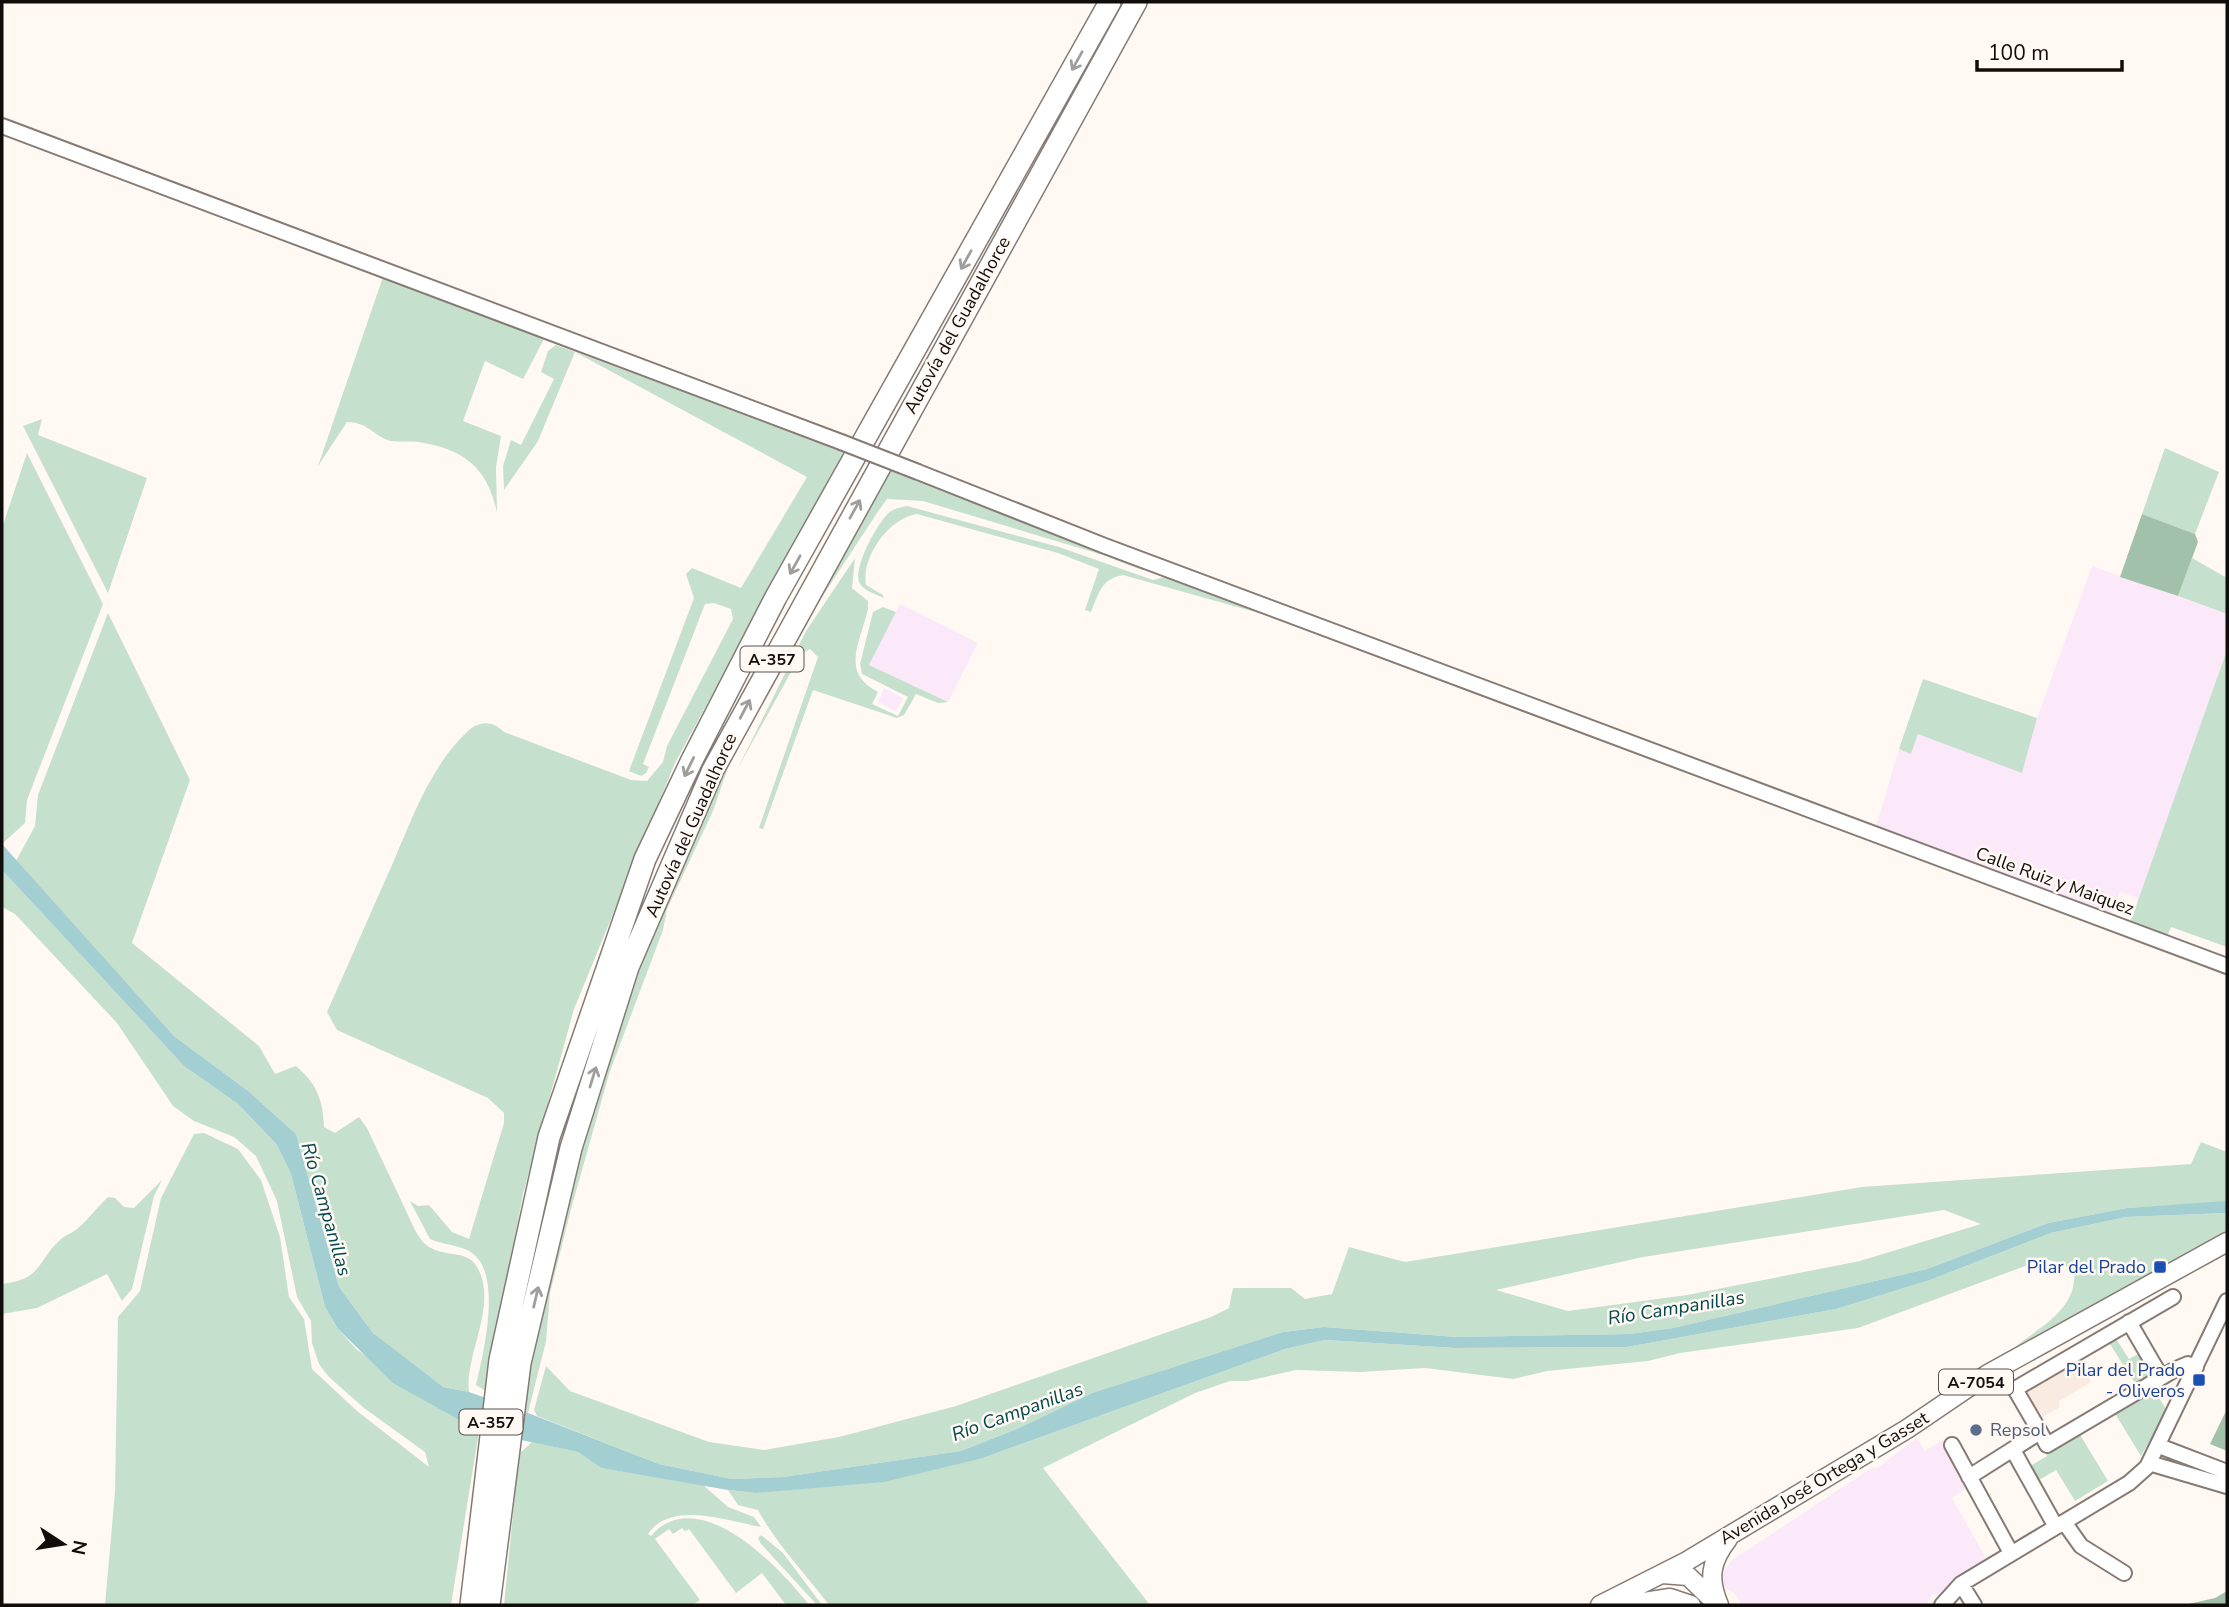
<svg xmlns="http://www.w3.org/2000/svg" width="2229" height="1607" viewBox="0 0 2229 1607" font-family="'Nunito Sans',sans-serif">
	<rect width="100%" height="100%" fill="#fff8f3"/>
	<path fill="#f9ebe1" d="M2078,1359L2091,1382L2058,1402L2060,1407L2043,1417L2024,1391Z"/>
	<path fill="#fbe9fa" d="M2092,566L2227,614V650L2139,899L2120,892L2111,916L1876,826L1899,749L1911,753L1918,734L2034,727Z
		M900,604L978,643L948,702L869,665Z
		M884,688L903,698L896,711L878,702Z
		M1917,1438L1925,1451L1944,1439L1970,1486L1952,1498L1986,1558L1956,1578L1938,1595L1932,1594L1927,1605H1742L1734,1593L1724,1587L1721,1577L1731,1561L1873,1467L1877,1468Z"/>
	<path fill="#c6e0ce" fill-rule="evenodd" d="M383,277L544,339L523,379L485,361L463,421L501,436L496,467L497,513C488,468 464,449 419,442C410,441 400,442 391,441C374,437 369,422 347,422L318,466Z
		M556,345L575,352L844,451L675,763L574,1009L523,1194L486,1391L476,1385C483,1354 503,1275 472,1253C462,1245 443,1245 430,1239L410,1201L418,1206L429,1205L452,1232L469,1239L504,1123V1113L488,1098L337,1030L327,1012C349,963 370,914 392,865C411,821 431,765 467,732C480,720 493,721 504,732L631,780L647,781L663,762L667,746L733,619L731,609L714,603L705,604L643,764L649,767L646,773L641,776L629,771L694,598L686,574L692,568L741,588L807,477L575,352L538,441L504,490L503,466L511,440L521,445L554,379L541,372L548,351Z
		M42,419L38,435L147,478L108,593L23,426Z
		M2165,448L2219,472L2195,534L2142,514Z
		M27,453L103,604L27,800L25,823L2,844V528Z
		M885,467L1154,569L1142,570L1103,555L923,501L887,499L877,513L799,632L728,767L713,811L667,909L663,930L610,1071L571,1209L550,1293L546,1341L528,1413L522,1410C556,1194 627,962 723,765C772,664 831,566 885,467Z
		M907,506L1059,547L1153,580L1172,575L1284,620L1123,575C1101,579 1099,593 1091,612L1085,610L1099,569L1058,553L917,514C889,518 861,557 866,585L883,595L884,598C877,595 865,591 860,584C851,570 879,519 891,511C896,508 902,507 907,506Z
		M855,558L852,588L868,601V609C860,644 840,672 878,692L872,704L898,716L908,697L862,674L860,664L873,612L883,607L896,612L869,665L948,702L938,703L916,694L904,715L897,718L813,690L763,829L759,828L818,657L810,649L801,654L737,770L806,631Z
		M2192,558L2227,578V614L2178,596Z
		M108,613L190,780L132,943L259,1046L275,1074L296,1066C317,1084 323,1100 324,1127L335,1133L359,1117L367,1128L416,1232C420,1238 424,1245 431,1248C444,1256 466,1251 475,1264C501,1300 464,1355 469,1392L443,1387L423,1375L373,1333L339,1287L296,1134L247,1090L174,1036L16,861L35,826L38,795Z
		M2227,650V947L2171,927L2166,939L2130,923Z
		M1923,679L2037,718L2022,773L1918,734L1911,754L1899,749Z
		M2,870L184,1066L238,1104L277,1145L291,1174L325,1307L338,1329L356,1349L437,1407L479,1431L451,1605H105L115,1492L118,1317L140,1291L161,1198L194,1134L204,1133L238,1149L261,1180L280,1237L289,1297L304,1319L312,1369L357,1411L429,1467L425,1452L364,1408L329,1377L319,1364L312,1343L311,1321L297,1297L277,1201L256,1156L234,1137L194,1121L173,1106L117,1023L15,914L2,907Z
		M2201,1142L2227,1152V1202L2127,1208L2048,1223L1927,1269L1673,1328L1629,1334L1457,1337L1324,1327L1283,1332L1092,1393L1019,1428L961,1451L783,1477L732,1479L659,1464L537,1416L534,1410L546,1366L570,1391L709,1442L764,1450L839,1437L956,1406L1211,1317L1229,1308L1233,1288H1291L1305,1299L1332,1294L1349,1247L1405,1262L1862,1187L2191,1164ZM1944,1210L1981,1224L1860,1261L1687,1295L1568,1311L1496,1290L1643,1257Z
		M162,1180L154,1196L132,1289L122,1301L107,1274L37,1308L2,1314V1284C43,1279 36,1262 60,1240C65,1235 73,1233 78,1228C88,1220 97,1207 108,1197L115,1198L124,1207L134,1208Z
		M2227,1213V1234L2015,1347C2040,1327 2077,1309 2074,1273L2062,1263L2044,1259L1858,1328L1680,1353L1648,1361L1547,1371L1513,1379L1425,1368L1360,1372L1296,1370L1247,1381H1230L1195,1393L1043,1468L1150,1605H829C805,1573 777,1545 758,1510L738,1505L728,1490L756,1493L983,1458L1285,1349L1325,1340L1455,1348L1627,1347L1836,1309L1930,1280L2051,1233L2126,1217Z
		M2115,1337L2129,1359L2140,1353L2154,1375L2136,1385L2108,1341Z
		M2154,1389L2167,1411L2141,1456L2114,1412Z
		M2079,1433L2108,1481L2075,1501L2056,1470L2036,1482L2027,1468L2047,1456L2045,1453Z
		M532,1442L578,1452L601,1468L703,1485L728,1507L754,1517L761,1527C727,1521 671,1500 648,1534L651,1536C698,1481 781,1568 809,1605H786L762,1573L736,1593L689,1529L685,1531L682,1528L673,1534L669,1529L655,1539L700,1600L693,1605H504L519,1454Z
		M761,1535L783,1553L822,1605H817L761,1544L758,1538Z"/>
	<path fill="#a2c1ab" d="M2142,514L2195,534L2198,542L2178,596L2120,577Z
		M2227,1409V1451L2210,1444Z
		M2227,1591V1605H2184L2215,1598Z"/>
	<path fill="#a3cfd2" d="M2,844L174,1036L247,1090L296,1134L339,1287L373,1333L443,1387L469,1392L528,1413L659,1464L732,1479L783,1477L961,1451L1019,1428L1092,1393L1283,1332L1324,1327L1457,1337L1629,1334L1673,1328L1927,1269L2048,1223L2127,1208L2226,1201L2227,1213L2126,1217L2051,1233L1930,1280L1836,1309L1627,1347L1455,1348L1325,1340L1285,1349L983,1458L884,1482L756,1493L728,1490L601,1468L578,1452L479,1431L393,1383L338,1329L325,1307L291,1174L277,1145L238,1104L184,1066L2,870Z"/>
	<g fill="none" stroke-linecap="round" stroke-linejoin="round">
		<defs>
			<path id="minor" d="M2,126L841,442
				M918,472L1105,546L2227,966
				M2129,1322L2161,1377
				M2040,1432L2015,1389L2173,1297
				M1952,1445L2011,1553
				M2159,1446L2227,1472
				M2013,1450L2056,1527
				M2149,1463L2227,1486
				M1969,1477L2040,1432L2047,1445L2174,1370L2188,1364L2196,1367
				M2064,1522L2081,1546L2124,1573
				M1961,1584L1974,1605
				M1942,1605L1961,1584L2129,1483L2147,1467L2227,1301"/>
			<path id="major" d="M1662,1574L1688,1576L1714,1601
				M1600,1605L1687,1561L1907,1429L1988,1374L2227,1242
				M1625,1605L1670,1598L1691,1605
				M1719,1605C1708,1579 1710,1562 1728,1539"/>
			<path id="highway" d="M471,1605L500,1360L549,1137L645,859L692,760L776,597L1110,2
				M489,1605L520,1363L571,1148L628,967L713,770L1136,2"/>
		</defs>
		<use href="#minor" stroke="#857b74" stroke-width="18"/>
		<use href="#major" stroke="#857b74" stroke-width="21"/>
		<use href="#highway" stroke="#857b74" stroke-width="24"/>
		<use href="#minor" stroke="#fff" stroke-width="14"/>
		<use href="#major" stroke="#fff" stroke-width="18"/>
		<use href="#highway" stroke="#fff" stroke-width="21"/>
		<defs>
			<path id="minor-bridge" d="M841,442L918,472"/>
		</defs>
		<use href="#minor-bridge" stroke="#857b74" stroke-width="18" stroke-linecap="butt"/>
		<use href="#minor-bridge" stroke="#fff" stroke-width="14"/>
	</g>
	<defs><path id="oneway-shaft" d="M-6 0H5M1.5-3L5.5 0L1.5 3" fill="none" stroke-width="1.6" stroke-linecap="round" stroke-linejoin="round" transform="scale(1.75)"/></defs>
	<g stroke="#a09e9d">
		<use href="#oneway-shaft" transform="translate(1077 61) rotate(119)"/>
		<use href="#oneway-shaft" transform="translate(966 260) rotate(119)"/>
		<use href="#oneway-shaft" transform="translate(855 509) rotate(-61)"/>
		<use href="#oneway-shaft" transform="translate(795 565) rotate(119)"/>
		<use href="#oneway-shaft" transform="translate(745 709) rotate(-62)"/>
		<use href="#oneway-shaft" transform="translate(689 767) rotate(116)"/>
		<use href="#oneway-shaft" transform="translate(593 1077) rotate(-73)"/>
		<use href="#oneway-shaft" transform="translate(536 1297) rotate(-77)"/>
	</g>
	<g fill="#1a4fb4" stroke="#fff8f3" stroke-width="2.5">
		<rect x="2153" y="1260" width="14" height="14" rx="3.5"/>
		<rect x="2192" y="1373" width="14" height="14" rx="3.5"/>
	</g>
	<circle fill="#5c6f8a" stroke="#fff8f3" stroke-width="2.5" cx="1976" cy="1430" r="7"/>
	<g text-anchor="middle" stroke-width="5" stroke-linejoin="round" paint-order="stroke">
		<g fill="#fff8f3" stroke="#585451" stroke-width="2">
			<rect x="740.5" y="646.5" width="63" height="25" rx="5"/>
			<rect x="1939" y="1369.5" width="74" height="25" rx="5"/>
			<rect x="459.5" y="1409.5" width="63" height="25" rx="5"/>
		</g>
		<g font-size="16" font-weight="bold" fill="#110d0b">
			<text x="772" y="665">A-357</text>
			<text x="1976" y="1388">A-7054</text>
			<text x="491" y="1428">A-357</text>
		</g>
		<g font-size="18" fill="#110d0b" stroke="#fff8f3">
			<text transform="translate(957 325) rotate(-61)" y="6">Autovía del Guadalhorce</text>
			<text transform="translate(691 825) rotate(-66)" y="6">Autovía del Guadalhorce</text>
			<text transform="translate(2055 881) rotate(20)" y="6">Calle Ruiz y Maiquez</text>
			<text transform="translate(1824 1478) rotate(-31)" y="6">Avenida José Ortega y Gasset</text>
		</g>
		<g font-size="18" fill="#164399" stroke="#fff8f3" text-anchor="end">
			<text x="2146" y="1273">Pilar del Prado</text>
			<text x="2185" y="1376">Pilar del Prado<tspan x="2185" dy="21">- Oliveros</tspan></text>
		</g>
		<g font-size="18" fill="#4e5e75" stroke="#fff8f3" text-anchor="start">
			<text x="1990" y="1436">Repsol</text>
		</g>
		<g font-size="19" font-style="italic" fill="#04494d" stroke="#fff8f3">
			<text transform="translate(327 1209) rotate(74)" y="7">Río Campanillas</text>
			<text transform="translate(1676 1307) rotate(-9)" y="7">Río Campanillas</text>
			<text transform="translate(1017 1411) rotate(-20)" y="7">Río Campanillas</text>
		</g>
	</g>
	<rect width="2229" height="1607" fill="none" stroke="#110d0b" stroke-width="7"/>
	<g transform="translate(63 1544) rotate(102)" stroke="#fff8f3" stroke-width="5" paint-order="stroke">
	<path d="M0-5L12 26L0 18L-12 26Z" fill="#110d0b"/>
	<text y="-10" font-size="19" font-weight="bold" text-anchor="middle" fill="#110d0b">N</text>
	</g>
	<path d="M1977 60v10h145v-10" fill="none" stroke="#110d0b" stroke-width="3.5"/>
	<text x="1988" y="60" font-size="21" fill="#110d0b" stroke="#fff8f3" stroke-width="5" paint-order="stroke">100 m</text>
</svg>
